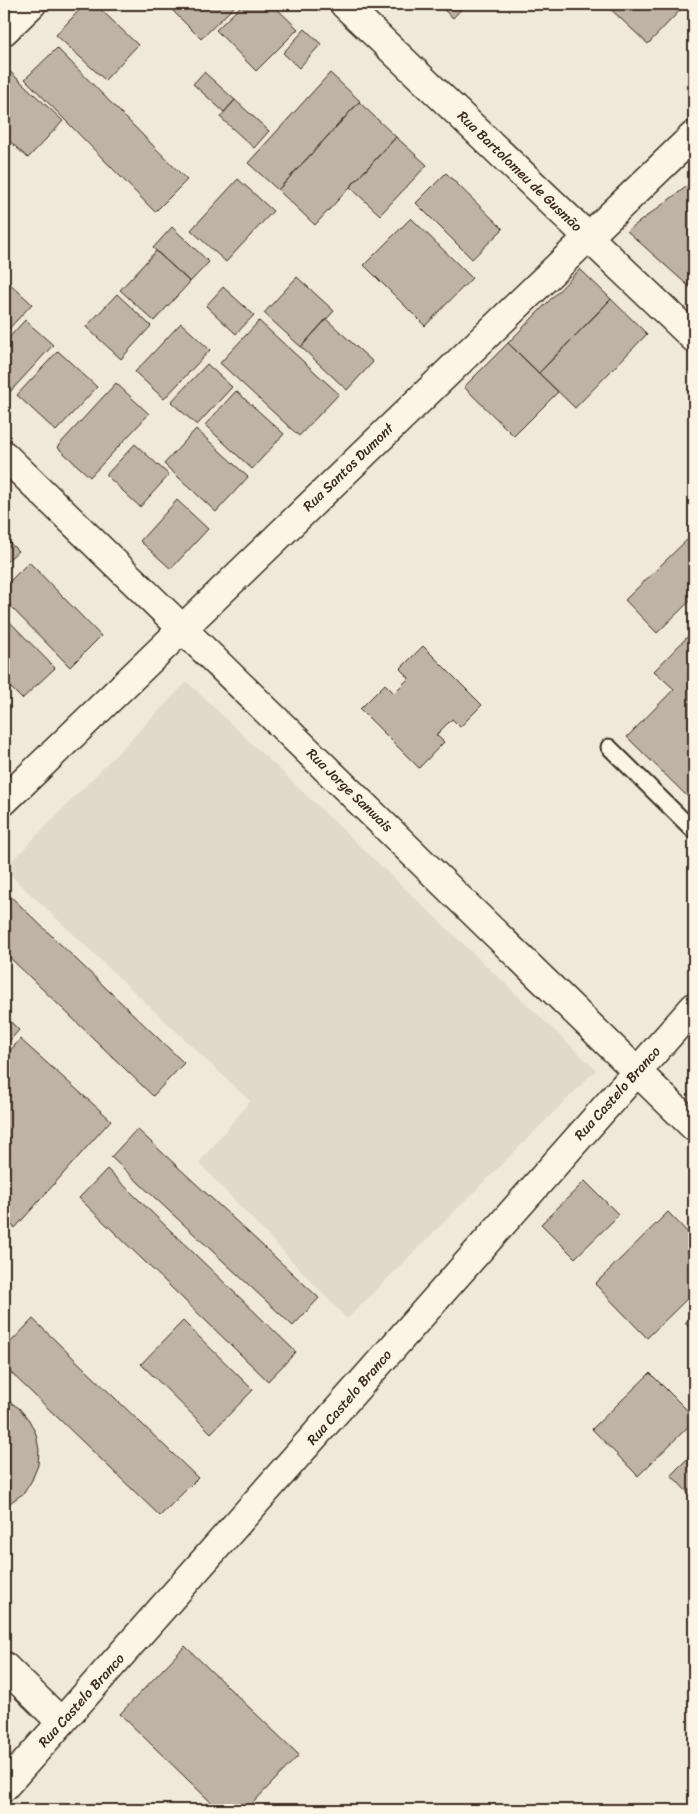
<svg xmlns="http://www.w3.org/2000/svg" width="698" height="1814" viewBox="0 0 698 1814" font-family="Sriracha,sans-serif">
	<rect width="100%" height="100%" fill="#f0e9d9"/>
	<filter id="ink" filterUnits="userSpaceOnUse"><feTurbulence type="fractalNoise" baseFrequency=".02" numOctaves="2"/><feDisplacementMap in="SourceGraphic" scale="10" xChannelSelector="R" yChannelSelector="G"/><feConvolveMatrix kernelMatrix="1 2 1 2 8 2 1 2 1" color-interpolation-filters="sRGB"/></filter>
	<g filter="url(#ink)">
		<path fill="#e1d9c9" d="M187,682L596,1070L347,1319L199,1163L250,1101L4,869Z"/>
		<path fill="#beb3a4" stroke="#3b2a1e" d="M85,4H95L138,45L105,80L56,35Z
			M166,4H237L201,39Z
			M243,4H272L298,29L256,71L216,30Z
			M437,4H466L453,18Z
			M605,4H686L648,44Z
			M305,29L321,44L299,68L283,53Z
			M57,48L187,180L155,212L25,79Z
			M6,68L63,121L28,158L4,136V71Z
			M204,72L235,100L224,112L193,84Z
			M330,73L360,101L278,190L248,163Z
			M235,100L269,131L254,148L220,117Z
			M359,102L396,137L315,225L278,190Z
			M396,137L427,165L380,215L350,187Z
			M446,173L503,229L472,259L416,203Z
			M238,179L273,211L226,262L191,230Z
			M694,181V291L627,231Z
			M411,218L472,278L425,326L364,265Z
			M172,227L209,262L190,282L153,248Z
			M156,251L190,282L154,321L120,290Z
			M580,269L611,299L539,373L508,343Z
			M297,277L334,311L301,347L264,313Z
			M7,281L32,304L4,334V284Z
			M223,287L254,315L236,334L206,306Z
			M117,294L151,326L121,359L86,327Z
			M611,299L647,334L575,408L539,373Z
			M326,319L373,362L347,390L301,347Z
			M25,320L53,345L9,393L4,389V343Z
			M259,321L339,394L299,436L220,363Z
			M181,323L210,350L164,399L135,372Z
			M508,343L558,392L514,436L464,387Z
			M58,351L97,387L56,431L17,395Z
			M207,364L232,387L197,425L171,402Z
			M116,383L149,414L90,477L57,447Z
			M236,391L284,434L252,469L205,425Z
			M196,429L248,477L216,512L164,464Z
			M135,444L169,475L140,507L106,475Z
			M177,500L208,529L171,569L140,541Z
			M694,533V597L657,633L625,600Z
			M4,537L18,551L4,564Z
			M29,562L101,636L70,667L4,600V587Z
			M4,616L55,668L22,699L4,681Z
			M694,630V803L627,737L674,689L654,671Z
			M423,646L482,705L460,727L452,719L436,735L444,742L419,768L360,709L385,684L394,693L409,678L400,669Z
			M4,890L184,1063L153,1096L4,952Z
			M4,1015L19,1030L4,1047Z
			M20,1039L111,1120L15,1228L4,1218V1058Z
			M137,1129L319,1298L293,1326L111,1157Z
			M107,1169L296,1352L268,1381L79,1198Z
			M585,1181L619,1215L575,1258L541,1224Z
			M668,1212L694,1239V1292L647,1338L595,1284Z
			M694,1314V1333L685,1323Z
			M33,1319L198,1478L160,1516L4,1366V1349Z
			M183,1321L253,1390L211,1433L141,1364Z
			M650,1373L694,1417V1421L638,1476L592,1429Z
			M4,1398L19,1408L29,1420L36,1434L39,1450L38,1465L32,1480L24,1493L4,1507Z
			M694,1452V1499L671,1475Z
			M185,1646L299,1755L246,1810H219L120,1714Z"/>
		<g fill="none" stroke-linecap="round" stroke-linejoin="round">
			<defs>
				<path id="lane" d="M609,747L694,831"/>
				<path id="street" d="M344,4L694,338
					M4,31L32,4
					M4,455L694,1127
					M4,801L694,135
					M4,1666L61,1722
					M4,1787L694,1007"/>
			</defs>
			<use href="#lane" stroke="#3b2a1e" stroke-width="19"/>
			<use href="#street" stroke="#3b2a1e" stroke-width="31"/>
			<use href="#lane" stroke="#fcf5e5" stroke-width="15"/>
			<use href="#street" stroke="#fcf5e5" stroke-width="28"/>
		</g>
	</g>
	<g text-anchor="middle" stroke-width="5" stroke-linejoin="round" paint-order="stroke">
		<g font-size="14" fill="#3b2a1e" stroke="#fcf5e5">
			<text transform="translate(520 171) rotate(44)" y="5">Rua Bartolomeu de Gusmão</text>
			<text transform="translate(348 467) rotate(-44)" y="5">Rua Santos Dumont</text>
			<text transform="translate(350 790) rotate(44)" y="5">Rua Jorge Sanwais</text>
			<text transform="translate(617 1093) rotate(-48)" y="5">Rua Castelo Branco</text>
			<text transform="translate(349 1397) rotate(-49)" y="5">Rua Castelo Branco</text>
			<text transform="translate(81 1700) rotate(-48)" y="5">Rua Castelo Branco</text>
		</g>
	</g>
	<rect width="698" height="1814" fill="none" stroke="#fcf5e5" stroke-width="20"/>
	<rect x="10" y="10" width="678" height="1794" fill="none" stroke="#3b2a1e" stroke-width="2" filter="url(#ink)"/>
</svg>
